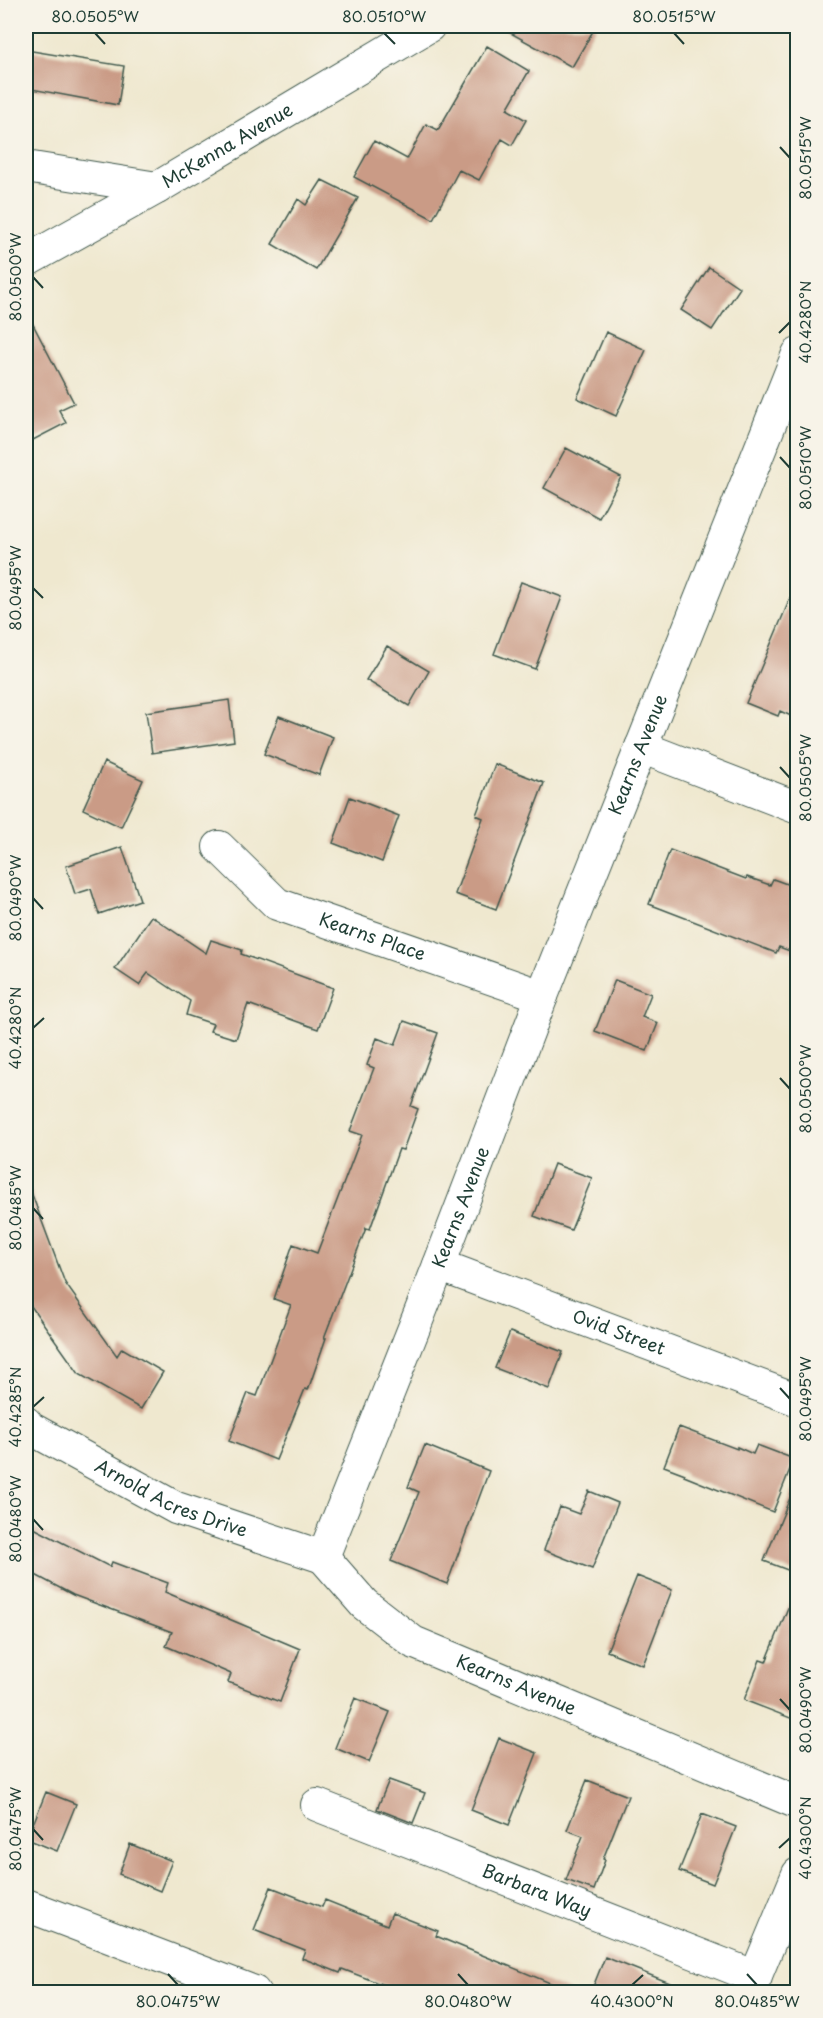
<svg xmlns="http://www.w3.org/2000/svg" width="823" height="2018" viewBox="0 0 823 2018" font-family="'Playpen Sans',sans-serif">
	<rect width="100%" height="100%" fill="#f7f3e8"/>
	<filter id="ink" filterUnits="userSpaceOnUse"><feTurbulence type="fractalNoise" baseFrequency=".0167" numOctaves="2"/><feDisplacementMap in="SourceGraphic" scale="12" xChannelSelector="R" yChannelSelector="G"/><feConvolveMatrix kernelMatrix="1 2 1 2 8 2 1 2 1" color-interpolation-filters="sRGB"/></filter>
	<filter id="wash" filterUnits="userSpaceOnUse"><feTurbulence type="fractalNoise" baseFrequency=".008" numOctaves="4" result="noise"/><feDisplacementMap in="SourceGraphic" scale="24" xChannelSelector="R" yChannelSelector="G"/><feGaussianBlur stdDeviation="1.35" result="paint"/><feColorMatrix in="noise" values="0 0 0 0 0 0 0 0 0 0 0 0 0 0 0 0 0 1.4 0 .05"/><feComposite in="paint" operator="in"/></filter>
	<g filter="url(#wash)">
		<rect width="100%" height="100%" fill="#efe8cf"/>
		<g id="blocks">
			<path fill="#ca9b86" d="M498,26H596L572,67Z
				M487,46L529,71L507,109L526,120L512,145L502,139L479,180L459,170L433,219L354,177L374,141L407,159L426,124L438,130Z
				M26,50L124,66L118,105L26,88Z
				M322,180L358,198L316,270L272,244L298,199L306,205Z
				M709,267L740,288L712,330L681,310Z
				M26,311L74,403L59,410L66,423L33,440L26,425Z
				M606,332L646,350L616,416L577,398Z
				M566,448L621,477L599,518L544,488Z
				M521,582L562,597L535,669L494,654Z
				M797,582H798V719L780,711L778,716L746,703Z
				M387,646L429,671L409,706L366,680Z
				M229,700L234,741L152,753L146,712Z
				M279,716L333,737L319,775L264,754Z
				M104,762L143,780L121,827L83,809Z
				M495,764L544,783L496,909L455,894L483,818L476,815Z
				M350,797L399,816L382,862L333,843Z
				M122,847L140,900L99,914L91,889L75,894L66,866Z
				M670,850L746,879L747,877L770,885L773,879L798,888V954L779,947L776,953L649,904Z
				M151,916L206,953L211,940L242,950L241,954L333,988L318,1029L248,1004L236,1039L210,1031L213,1024L186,1015L190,1001L148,973L139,985L115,969Z
				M615,980L651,994L642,1017L658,1023L647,1051L595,1031Z
				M404,1021L438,1033L411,1106L418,1109L403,1150L399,1149L370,1229L366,1228L324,1338H326L308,1390L305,1389L276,1460L229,1441L248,1393L257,1396L291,1305L274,1299L293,1244L317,1253L362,1135L350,1131L374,1068L367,1065L377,1038L395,1045Z
				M554,1164L592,1178L571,1230L534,1216Z
				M26,1184H28L65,1283L117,1356L122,1348L163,1372L141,1409L79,1374L26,1299Z
				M510,1332L563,1352L549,1389L495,1368Z
				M679,1427L737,1449V1447L753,1454L757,1445L794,1459L773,1512L684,1476L685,1474L664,1466Z
				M425,1445L489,1471L447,1584L391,1561L419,1492L408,1487Z
				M797,1481H798V1574L764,1561Z
				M589,1491L618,1503L592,1569L544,1550L560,1507L579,1514Z
				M26,1524L110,1567L112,1562L168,1583L165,1592L300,1649L280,1702L228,1682L231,1674L166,1646L172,1632L73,1595L26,1570Z
				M637,1576L672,1590L643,1665L607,1651Z
				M796,1588H798V1721L744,1700L760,1660L766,1662Z
				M355,1698L390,1712L369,1762L335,1748Z
				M499,1738L537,1753L509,1825L471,1810Z
				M389,1780L425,1793L413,1823L377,1809Z
				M587,1780L628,1796L603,1859L605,1860L594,1890L566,1880L583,1836L567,1830Z
				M46,1792L76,1804L57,1851L27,1839Z
				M702,1814L736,1827L713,1884L679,1871Z
				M130,1844L172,1861L160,1891L119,1874Z
				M271,1887L322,1907L325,1900L387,1925L392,1913L438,1931L436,1936L572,1992H402L342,1969L340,1973L302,1958L305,1950L254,1930Z
				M605,1957L690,1991V1992H591Z"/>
		</g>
	</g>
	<g filter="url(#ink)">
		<use href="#blocks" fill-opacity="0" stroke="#3e574b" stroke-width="1.5"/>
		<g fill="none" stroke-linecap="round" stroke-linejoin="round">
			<defs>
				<g id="minor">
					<path d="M26,167L157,188"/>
					<path id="s1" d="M26,261L157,188L429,26"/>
					<path d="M641,747L798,808"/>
					<path id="s2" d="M219,847L277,904L542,996"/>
					<path id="s3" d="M439,1265L798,1400"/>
					<path id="s4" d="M26,1423L28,1427L176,1508L323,1557"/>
					<path id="s5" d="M323,1557L439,1265L542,996L798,354"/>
					<path id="s6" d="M323,1557L364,1604L413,1642L798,1803"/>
					<path id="s7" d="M317,1805L756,1977"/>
					<path d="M26,1905L254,1992"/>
					<path d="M749,1992L798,1874"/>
				</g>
			</defs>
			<use href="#minor" stroke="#3e574b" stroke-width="34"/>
			<use href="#minor" stroke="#fff" stroke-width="32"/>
		</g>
	</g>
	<path fill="none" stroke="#1f3d34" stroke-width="2" d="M95,33L105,44M384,33L395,44M674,33L684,44M780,147L790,158M33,277L43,288M779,333L790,322M780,457L790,468M33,588L43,598M780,767L790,778M33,898L43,909M33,1028L44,1018M780,1078L790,1089M33,1208L43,1219M780,1388L790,1399M33,1407L44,1397M33,1519L43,1530M780,1699L790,1710M33,1829L43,1840M779,1848L790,1838M168,1974L178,1985M458,1974L468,1985M747,1974L757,1985M632,1985L643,1975"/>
	<g text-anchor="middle" stroke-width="4.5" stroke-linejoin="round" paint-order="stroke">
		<g font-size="18" fill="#1f3d34" stroke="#f7f3e8">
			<text dy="6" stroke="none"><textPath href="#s1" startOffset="232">McKenna Avenue</textPath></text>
			<text dy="6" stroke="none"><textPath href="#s5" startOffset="862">Kearns Avenue</textPath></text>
			<text dy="6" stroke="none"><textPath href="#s2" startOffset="182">Kearns Place</textPath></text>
			<text dy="6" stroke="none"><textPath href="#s5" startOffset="376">Kearns Avenue</textPath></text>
			<text dy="6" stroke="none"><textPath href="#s3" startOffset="192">Ovid Street</textPath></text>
			<text dy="6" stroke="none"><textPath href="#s4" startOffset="165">Arnold Acres Drive</textPath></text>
			<text dy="6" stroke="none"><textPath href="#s6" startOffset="236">Kearns Avenue</textPath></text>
			<text dy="6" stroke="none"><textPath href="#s7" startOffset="236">Barbara Way</textPath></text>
		</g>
	</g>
	<rect width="823" height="2018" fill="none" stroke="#f7f3e8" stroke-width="66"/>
	<rect x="33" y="33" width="757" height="1952" fill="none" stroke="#1f3d34" stroke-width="2"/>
	<g font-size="15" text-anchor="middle" fill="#1f3d34">
		<text x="95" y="22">80.0505°W</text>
		<text x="384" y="22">80.0510°W</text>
		<text x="674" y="22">80.0515°W</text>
		<text transform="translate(806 158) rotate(-90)" y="5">80.0515°W</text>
		<text transform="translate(16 277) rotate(-90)" y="5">80.0500°W</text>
		<text transform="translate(806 322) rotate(-90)" y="5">40.4280°N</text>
		<text transform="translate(806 468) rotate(-90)" y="5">80.0510°W</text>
		<text transform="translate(16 588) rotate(-90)" y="5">80.0495°W</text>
		<text transform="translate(806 778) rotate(-90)" y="5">80.0505°W</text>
		<text transform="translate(16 898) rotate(-90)" y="5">80.0490°W</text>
		<text transform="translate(16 1028) rotate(-90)" y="5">40.4280°N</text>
		<text transform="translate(806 1089) rotate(-90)" y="5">80.0500°W</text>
		<text transform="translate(16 1208) rotate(-90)" y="5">80.0485°W</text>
		<text transform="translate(806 1399) rotate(-90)" y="5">80.0495°W</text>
		<text transform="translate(16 1407) rotate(-90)" y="5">40.4285°N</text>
		<text transform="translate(16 1519) rotate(-90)" y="5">80.0480°W</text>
		<text transform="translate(806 1710) rotate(-90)" y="5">80.0490°W</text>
		<text transform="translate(16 1829) rotate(-90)" y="5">80.0475°W</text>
		<text transform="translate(806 1838) rotate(-90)" y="5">40.4300°N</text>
		<text x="178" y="2007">80.0475°W</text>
		<text x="468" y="2007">80.0480°W</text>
		<text x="632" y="2007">40.4300°N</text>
		<text x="757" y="2007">80.0485°W</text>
	</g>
</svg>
